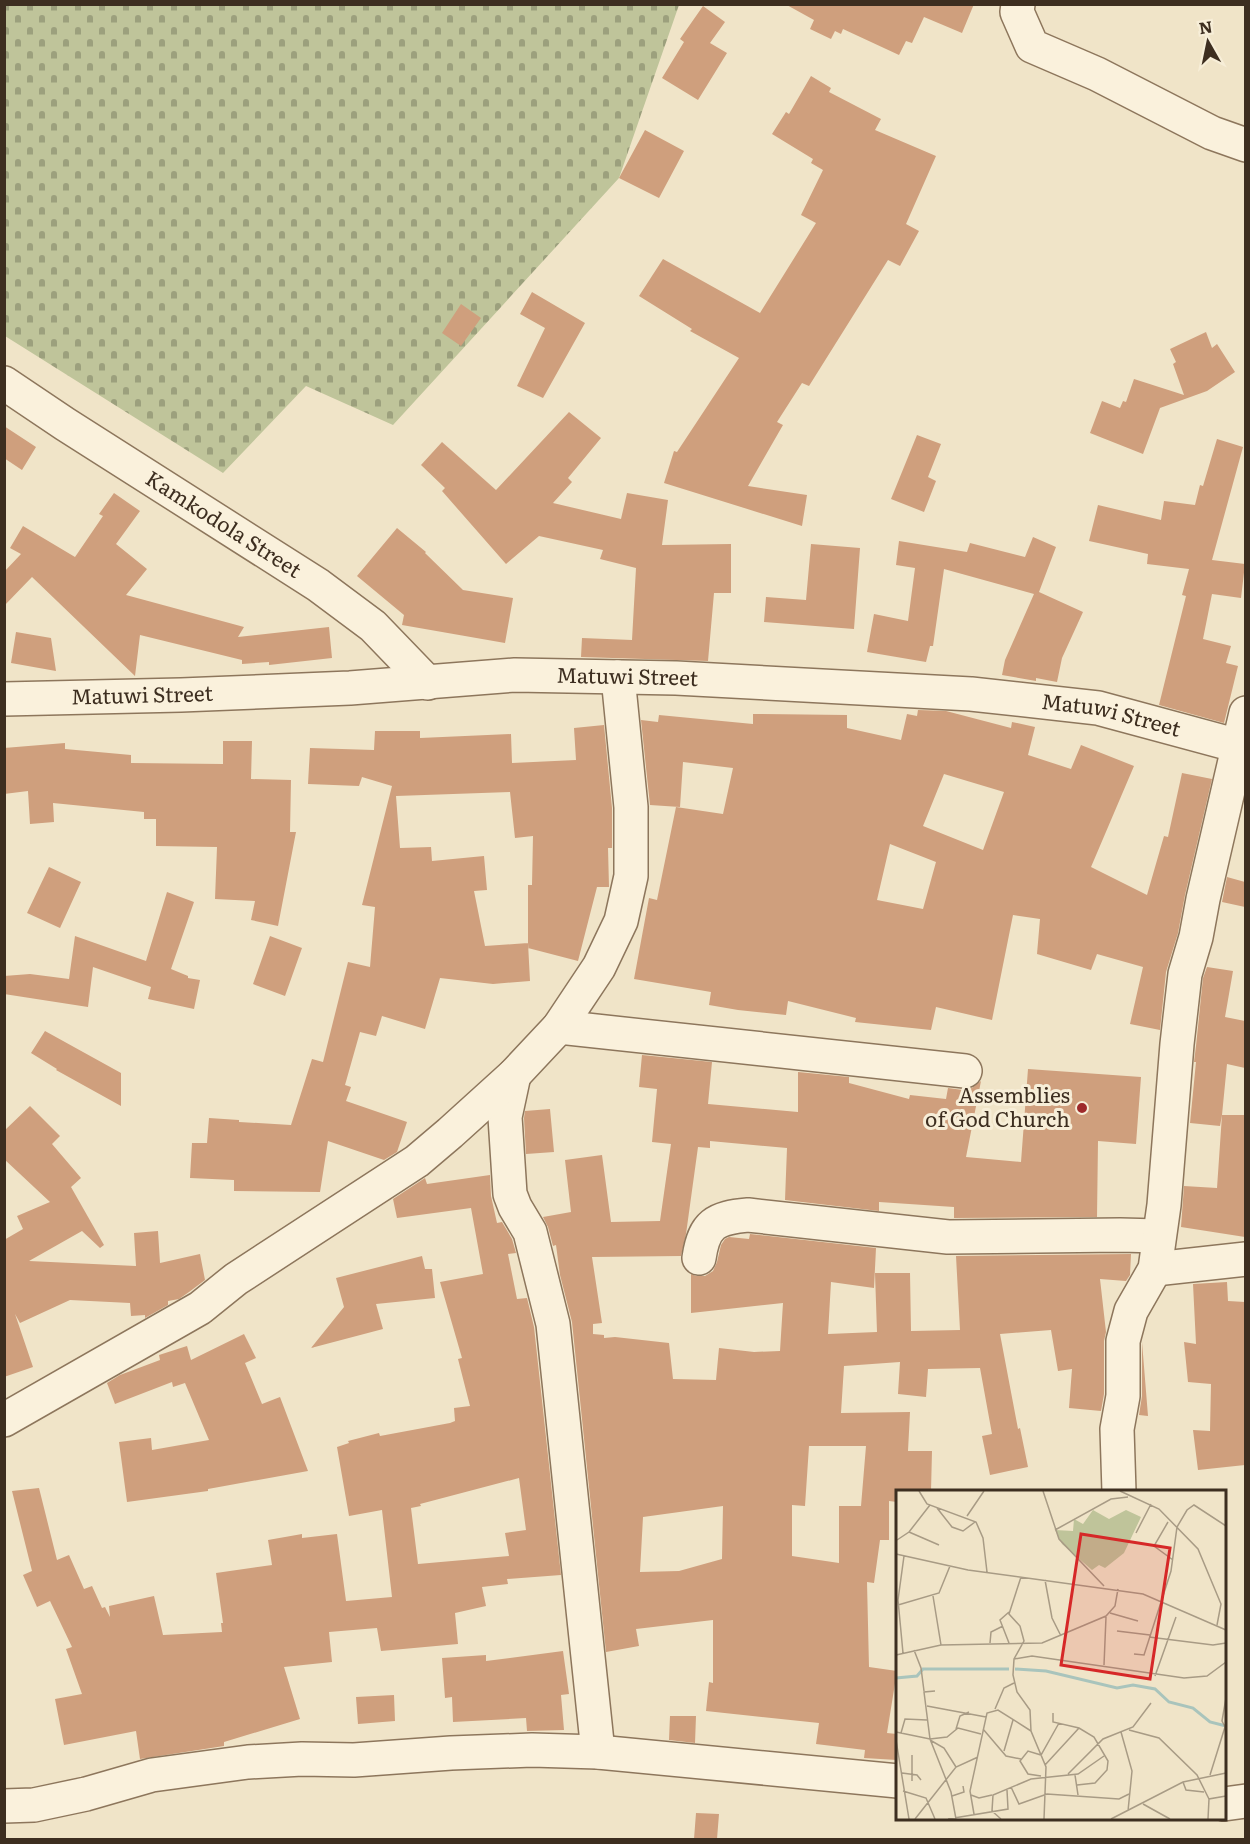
<svg xmlns="http://www.w3.org/2000/svg" width="1250" height="1844" viewBox="0 0 1250 1844" font-family="Literata,serif">
	<defs>
		<pattern id="cemetery-stones" width="16" height="16" patternUnits="userSpaceOnUse" patternTransform="scale(1.5)"><rect width="16" height="16" fill="#bfc49a"/><path d="M2 7V4a2 2 0 0 1 4 0v3zM10 15v-3a2 2 0 0 1 4 0v3z" fill="#9ca07d"/></pattern>
	</defs>
	<rect width="100%" height="100%" fill="#f0e4c8"/>
	<path fill="url(#cemetery-stones)" d="M4,5H679L619,178L393,425L306,386L223,473L5,336Z"/>
	<path fill="#cf9f7d" fill-rule="evenodd" d="M785,4H974L962,33L924,17L912,43L906,41L899,55L843,29L841,34L835,31L831,39L810,29L814,20Z
		M703,6L725,22L710,43L727,53L698,100L662,78L684,42L680,39Z
		M811,76L831,88L829,92L881,119L875,130L936,156L906,224L919,231L900,266L888,260L809,386L802,383L777,422L783,425L748,486L807,495L802,526L664,483L674,451L677,452L739,358L690,331L692,329L639,296L663,259L760,313L816,223L801,215L823,170L811,163L813,159L772,134L786,112L789,114Z
		M645,130L684,151L659,198L619,178Z
		M532,292L585,323L543,398L517,386L545,328L520,314Z
		M461,304L481,318L461,346L442,333Z
		M1206,332L1212,348L1217,344L1235,372L1207,391L1160,408L1143,454L1090,433L1102,401L1120,408L1123,401L1126,402L1134,379L1184,395L1173,364L1176,362L1170,349Z
		M569,412L601,438L568,478L572,482L553,503L621,519L627,493L668,500L662,545L731,544V593H714L708,661L581,657L582,638L632,640L636,568L600,559L603,550L539,536L506,564L442,491L445,488L421,465L442,442L496,490Z
		M4,426L36,447L22,470L4,458Z
		M917,435L941,444L928,477L936,481L924,512L891,499Z
		M1217,439L1243,447L1212,560L1245,564L1241,598L1212,594L1203,639L1231,646L1226,663L1238,666L1224,723L1159,705L1186,596L1182,595L1189,569L1147,564L1148,554L1089,541L1098,505L1161,520L1164,501L1195,505L1200,485L1203,486Z
		M114,493L140,511L116,544L147,569L126,595L244,627L238,637L329,627L332,658L269,665V662L242,664V660L140,635L135,676L32,577L4,606V572L21,554L10,548L23,526L75,557L103,516L99,514Z
		M397,528L426,552L425,553L463,590L513,598L505,643L402,625L404,615L357,576Z
		M1033,537L1056,547L1039,592L1083,612L1062,658L1057,682L1036,678V681L1002,675L1005,660L1034,594L944,569L933,646H930L926,662L867,652L874,614L908,621L915,568L896,565L899,541L967,552L970,543L1025,557Z
		M811,544L860,548L854,629L764,622L766,597L806,600Z
		M16,632L51,638L56,671L11,663Z
		M918,710L946,711L1011,728L1012,722L1035,727L1028,755L1071,769L1081,745L1134,766L1091,867L1147,895L1164,836L1168,837L1182,773L1212,779L1185,895L1178,933L1166,972L1160,1030L1130,1024L1143,967L1097,954L1091,970L1037,954L1040,919L1013,915L992,1020L936,1007L931,1030L855,1022L856,1018L788,1001L786,1015L738,1010L709,1005L711,992L634,979L649,898L657,900L676,807L723,814L733,768L683,762L680,807L650,805L641,720L658,722L659,715L753,724V714L847,715V728L901,740L907,714L917,716ZM944,774L1004,792L983,850L923,826ZM890,844L936,862L923,909L877,900Z
		M604,725L612,808V848H608L609,887H597L578,961L528,948V885H532L533,836L515,838L510,792L396,796L400,848L431,847L432,861L484,856L487,890L474,891L485,946L528,943L530,981L493,984L440,978L425,1029L382,1016L376,1036L360,1032L345,1085L351,1087L346,1101L407,1122L397,1152L384,1160L328,1141L320,1192L234,1191V1180L190,1178L192,1143H207L209,1118L239,1120V1122L291,1125L312,1059L323,1062L348,962L370,967L375,907L362,905L392,786L362,777L359,786L308,784L310,748L374,750L375,731H420V738L511,734L512,763L576,760L574,728Z
		M223,741H252L251,779L291,780L290,832H296L278,926L251,920L255,901L215,899L217,847L156,846V819H144V812L53,803L54,822L30,824L28,791L4,794V748L65,743V749L131,755V763L223,764Z
		M49,867L81,882L60,928L27,913Z
		M1227,877L1245,882V907L1222,902Z
		M167,892L194,902L171,969L188,976V978L200,980L194,1009L148,999L151,987L93,967L88,1007L4,994V976L30,974L69,979L75,936L146,961Z
		M270,936L302,948L285,996L253,984Z
		M1207,967L1233,971L1225,1017L1245,1021V1068L1227,1064L1222,1115H1245V1237L1181,1227L1184,1186L1217,1188L1222,1115L1220,1126L1190,1123L1196,1062H1194L1196,1046L1203,978Z
		M45,1031L121,1073V1106L56,1070L57,1069L31,1053Z
		M642,1055L712,1062L708,1104L798,1112V1072L849,1077V1083L909,1099L910,1095L946,1099L948,1088L963,1090L972,1088L981,1081L966,1157L1021,1162L1028,1069L1141,1077L1136,1144L1098,1141L1097,1217L954,1218V1207L879,1202V1211L785,1200L787,1148L710,1141V1148L698,1147L686,1234L681,1256L592,1257L602,1323L593,1324V1334L604,1335V1338L615,1337L669,1343L673,1379L716,1380L719,1348L754,1352L780,1351L783,1303L691,1313V1274L696,1276H705L713,1271L717,1262L721,1245L725,1239L729,1237L749,1239L750,1234L876,1248L874,1288L831,1282L828,1334L877,1332L875,1273H910L911,1331L960,1330L956,1256L1131,1254L1130,1275L1126,1281L1100,1279L1106,1332L1104,1341V1394L1101,1411L1069,1408L1072,1369L1058,1371L1051,1330L1000,1334L1018,1429L1020,1428L1028,1467L990,1475L982,1436L992,1434L980,1368L928,1369L926,1397L898,1394L900,1362L844,1366L841,1413L910,1412L908,1451H932L931,1491H897V1502L889,1501V1540H880L874,1583L867,1582L869,1667L897,1671L887,1733L897,1734V1760L864,1758L865,1750L816,1744L819,1723L706,1711L709,1682L713,1683V1620L636,1629L639,1646L606,1652L572,1322L560,1275L556,1245L553,1246L548,1227L543,1217L571,1212L565,1160L602,1155L611,1222L660,1221L671,1144L652,1142L657,1089L639,1087ZM809,1446H866L861,1506H839V1563L792,1556V1505L805,1506ZM723,1506L722,1559L679,1571L640,1572L643,1517Z
		M30,1106L60,1136L52,1144L81,1178L71,1187L104,1245L100,1248L82,1231L29,1261L136,1266L134,1233L158,1231L160,1263L200,1254L205,1280L189,1292L179,1299L168,1301V1305L145,1318V1315L131,1316L130,1303L70,1300L20,1323L15,1314L33,1367L4,1377V1295H6L4,1292V1240L23,1229L17,1216L50,1202L4,1159V1131Z
		M550,1109L554,1152L526,1154L524,1118L525,1111Z
		M490,1175L491,1196L497,1223L502,1222L512,1239L516,1253L508,1254L517,1299L527,1298L534,1327L561,1575L507,1579L508,1584L482,1587L486,1606L455,1613L458,1644L381,1651L377,1628L329,1632L332,1662L284,1667L300,1719L224,1742V1746L140,1759L136,1731L64,1745L55,1699L82,1694L66,1649L72,1647L50,1601L37,1607L23,1575L32,1571L12,1491L39,1488L57,1560L69,1555L84,1589L92,1586L102,1608L105,1607L110,1617L109,1606L154,1596L163,1635L222,1632L221,1623H223L216,1573L272,1565L268,1540L302,1534V1538L337,1534L346,1601L392,1597L382,1510L349,1516L337,1447L349,1443L348,1441L379,1433L380,1436L450,1423L455,1421L454,1408L470,1406L458,1359L462,1358L440,1282L483,1274L471,1208L397,1218L393,1199L425,1178L427,1184ZM519,1478L526,1530L505,1533L509,1556L418,1564L411,1508L421,1506L420,1504Z
		M422,1256L425,1269H432L435,1298L376,1304L383,1329L311,1348L344,1307L336,1278Z
		M1227,1282L1228,1301L1245,1302V1465L1198,1470L1193,1430L1210,1431L1211,1384L1188,1382L1184,1342L1196,1344L1193,1284Z
		M244,1334L256,1358L245,1363L262,1404L280,1397L308,1471L208,1489V1491L127,1502L119,1442L151,1438L152,1450L209,1440L185,1383L173,1387L172,1382L115,1404L107,1383L120,1375L160,1360L159,1355L187,1346L191,1360Z
		M1142,1342L1148,1416L1139,1415L1142,1396Z
		M563,1651L569,1694L561,1695L564,1730L527,1731L526,1718L453,1722L452,1697L445,1698L442,1658L486,1655V1661Z
		M394,1695L395,1721L358,1724L356,1697Z
		M670,1716H696L695,1743L669,1740Z
		M696,1813L719,1814L717,1839H694Z"/>
	<g fill="none" stroke-linecap="round" stroke-linejoin="round">
		<defs>
			<g id="minor">
				<path d="M1018,4L1017,12L1032,46L1097,74L1212,133L1246,145"/>
				<path id="s1" d="M4,383L65,424L318,585L373,626L428,683"/>
				<path id="s2" d="M4,699L181,695L350,688L515,675L676,678L971,694L1098,708L1246,748"/>
				<path d="M559,1027L965,1071"/>
				<path d="M514,1075L505,1117L510,1194L515,1207L530,1232L553,1324L598,1752"/>
				<path d="M699,1258C704,1224 715,1218 748,1215L948,1237L1120,1235L1159,1236"/>
				<path d="M1155,1269L1246,1259"/>
				<path d="M4,1420L200,1308L236,1279L417,1161L450,1133L514,1075L559,1027L599,967L621,921L631,876V807L618,677"/>
				<path d="M1119,1492L1117,1429L1123,1396V1341L1131,1311L1155,1269L1164,1205L1177,1044L1185,974L1196,937L1203,899L1246,713"/>
				<path d="M1224,1804L1246,1801"/>
				<path d="M4,1806L34,1805L86,1794L152,1775L248,1762L302,1759L354,1760L451,1753L532,1750L598,1752L898,1781"/>
			</g>
		</defs>
		<use href="#minor" stroke="#8d765c" stroke-width="36"/>
		<use href="#minor" stroke="#faf1dc" stroke-width="33"/>
	</g>
	<circle fill="#9e2a2b" stroke="#f7eed8" stroke-width="2" cx="1082" cy="1108" r="6"/>
	<g text-anchor="middle" stroke-width="6" stroke-linejoin="round" paint-order="stroke">
		<g font-size="21" fill="#3d2e20" stroke="#f7eed8">
			<text dy="7" stroke="none"><textPath href="#s1" startOffset="261">Kamkodola Street</textPath></text>
			<text dy="7" stroke="none"><textPath href="#s2" startOffset="624">Matuwi Street</textPath></text>
			<text dy="7" stroke="none"><textPath href="#s2" startOffset="138">Matuwi Street</textPath></text>
			<text dy="7" stroke="none"><textPath href="#s2" startOffset="1110">Matuwi Street</textPath></text>
		</g>
		<g font-size="21" fill="#3d2e20" stroke="#f7eed8" text-anchor="end">
			<text x="1070" y="1103">Assemblies<tspan x="1070" dy="24">of God Church</tspan></text>
		</g>
	</g>
	<g transform="translate(896 1490)">
		<rect width="330" height="330" fill="#f0e4c8"/>
		<path d="M197,20L213,29L230,20L245,27L228,63L209,78L203,75L196,80L166,54L159,40L177,41L178,29L187,34Z" fill="#bfc49a"/>
		<path fill="none" stroke="#a9c4bc" stroke-width="3" d="M119,179L150,181L221,198L237,195L259,199L273,212L297,218L314,232L330,236M0,188L21,186L27,179H113"/>
		<path fill="none" stroke="#a89b85" stroke-width="1.5" d="M23,1L31,14L80,32L87,48L91,82M147,1L163,49L208,96M224,1L263,19L302,59L325,114L321,135M41,18L56,37L67,41L79,32M71,26L88,1M272,32L258,56L277,70M159,40L215,9L232,7M13,42L43,55M240,43L255,14M1,50L13,42L34,15M0,64L72,80L247,104L330,140M125,87L113,124L124,136L128,151L118,169L117,185L121,202L134,220L135,241L150,277L148,329M149,90L156,128L165,146M37,106L45,155M2,115L43,103L54,76M113,122L104,130L113,153M214,123L242,131M221,141L254,145M253,147L317,155L330,153M94,153L95,142L107,136M18,160L25,178L28,201M7,163L2,110L8,66M238,164L248,165L275,81L281,37L291,20L298,15L330,36M0,165L45,155L146,153L210,126L219,116L222,99M118,169L136,166L288,188L311,186L330,172M208,175L210,127M259,186L280,127M39,201L28,202L34,249L55,302L60,329M31,216L90,227M99,219L108,198L118,193M157,223V232L183,238L198,247L212,271L211,280L199,293L181,295M60,239L64,226L73,222M87,239L110,266L125,269M233,240L263,248L301,285L313,309M0,242L34,249L51,247L62,238L85,244M225,242L236,281L232,321M5,243L9,229L31,230M0,250L13,329M34,250L48,258L60,277M108,261L117,230M16,265V291M149,275L183,238M6,283L21,285L25,290M172,284L207,249L237,237L255,213M179,285L182,305M314,285L329,237L326,231L330,208M145,286L132,284L124,271L132,261L145,265L163,233M287,292L290,300L308,302M115,297L123,314L151,304L223,309L233,304M7,301L30,308L39,329M75,305L83,308L96,305M56,306L68,302L67,296M247,314L274,329M78,324L74,301L91,223L102,220L135,241M19,329L60,277L82,267M52,329L112,319L111,300M105,329L96,321L97,305L135,289L182,284L208,266M215,329L287,292L330,283M312,329L313,309L330,306"/>
		<path fill="#d62828" fill-opacity="0.15" stroke="#d62828" stroke-width="3" d="M185,44L274,58L254,189L165,175Z"/>
		<rect width="330" height="330" fill="none" stroke="#3d2e20" stroke-width="3"/>
	</g>
	<rect width="1250" height="1844" fill="none" stroke="#3d2e20" stroke-width="12"/>
	<g transform="translate(1208 42) rotate(351)" stroke="#f7eed8" stroke-width="4.5" paint-order="stroke">
	<path d="M0-4.5L10 22L0 15L-10 22Z" fill="#3d2e20"/>
	<text y="-9" font-size="16" font-weight="bold" text-anchor="middle" fill="#3d2e20">N</text>
	</g>
</svg>
